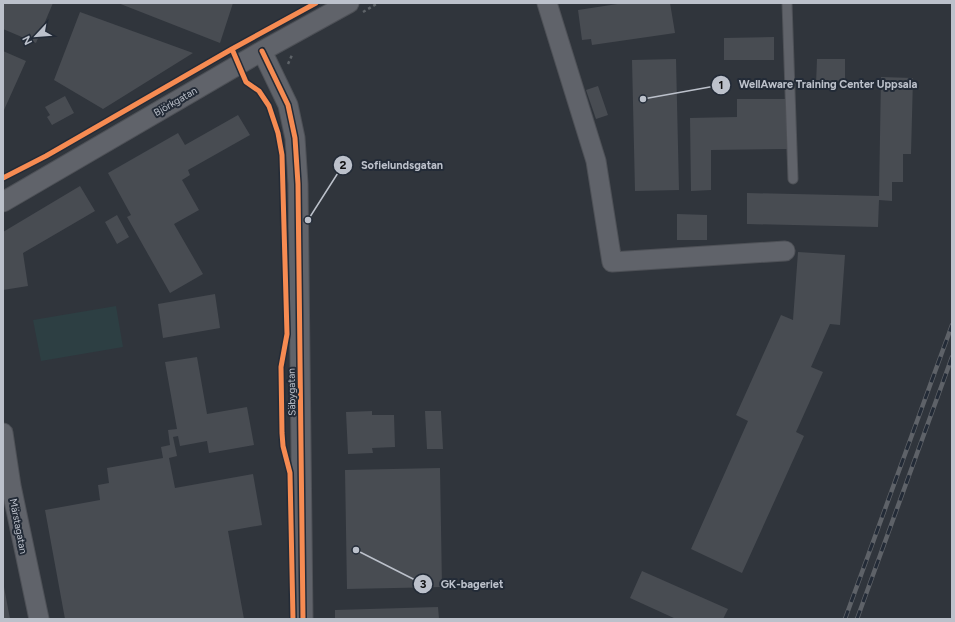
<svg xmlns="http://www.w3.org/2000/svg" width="955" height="622" viewBox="0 0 955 622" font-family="Figtree,sans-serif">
	<rect width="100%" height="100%" fill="#30353c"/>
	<path fill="#2d3f43" d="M116,306L123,347L41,361L33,320Z"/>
	<path fill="#484c52" d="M3,3H53L36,43L3,29Z
		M118,3H233L220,43Z
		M624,3H670L675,33L592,45L591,39L582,40L578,10Z
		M80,12L193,53L103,109L54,80Z
		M774,37V60H724V38Z
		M3,51L26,61L4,110H3Z
		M676,59L679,190L635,191L632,60Z
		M817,59H845V84L816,85Z
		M881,77L913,78L911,154H903V182H892V201L879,200L878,227L747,224V193L879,196Z
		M598,86L608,115L596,119L586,90Z
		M65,96L74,113L52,125L47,117L50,115L45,107Z
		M737,99H786L787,149L711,150V190L691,191L690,118L737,117Z
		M238,115L250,135L188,170L190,175L182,180L199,210L174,224L203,274L170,293L127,217L131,215L108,173L178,133L185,145Z
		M80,186L95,211L23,253L28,286L3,290V232Z
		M677,214L707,215V240H677Z
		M117,215L129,237L117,244L105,222Z
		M798,252L845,255L840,325L830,324L811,367L823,372L796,432L804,436L742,573L691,549L748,421L736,415L781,315L793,320Z
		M215,294L220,328L163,338L158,304Z
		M197,357L207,414L247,407L254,445L209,453L207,441L180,446L178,436L173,437L177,456L169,458L175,488L253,474L262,525L228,531L244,619H65L45,510L100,500L98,485L109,483L107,468L163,458L161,447L170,445L168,430L177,429L165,362Z
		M372,411V415H394L395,447L372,448L373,453L348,454L346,412Z
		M425,411H441L443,449H427Z
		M440,468L442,587L347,589L345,470Z
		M642,571L728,609L723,619H676L630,598Z
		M3,587H4L10,619H3Z
		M438,607L439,619H335V610Z"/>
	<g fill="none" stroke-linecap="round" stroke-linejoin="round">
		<defs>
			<path id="lane" d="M787,3L793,179"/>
			<path id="street" d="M547,3L596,161L612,262L785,251
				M262,51L288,105L295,138L298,184L303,619
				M3,202L262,51L349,3
				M3,433L11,486L39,619"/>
		</defs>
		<use href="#lane" stroke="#4e5157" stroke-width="11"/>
		<use href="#street" stroke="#4e5157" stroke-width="21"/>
		<path stroke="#5e6368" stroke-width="2.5" stroke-dasharray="3 3" stroke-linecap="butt" d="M363,12L378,3
			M288,64L292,55"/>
		<use href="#lane" stroke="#60636a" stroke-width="9"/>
		<use href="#street" stroke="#60636a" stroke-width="19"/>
		<defs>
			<path id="rail" d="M845,619L952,325
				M857,619L952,357"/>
		</defs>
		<use href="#rail" stroke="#5e6268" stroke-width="4.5"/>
		<use href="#rail" stroke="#232b37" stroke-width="3" stroke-dasharray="9" stroke-linecap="butt"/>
		<defs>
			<path id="cycleway" d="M232,49L246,82L259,91L269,106L278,133L282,155L287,334L281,367L282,433L283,446L290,473L293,619
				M262,51L288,105L295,138L298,184L303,619
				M3,178L46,156L232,49L316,3"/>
		</defs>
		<use href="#cycleway" stroke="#232b37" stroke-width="8"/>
		<use href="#cycleway" stroke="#f68b52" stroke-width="5"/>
	</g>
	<g text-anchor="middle" stroke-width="4" stroke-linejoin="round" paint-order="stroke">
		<g font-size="10" fill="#bcc1cb" stroke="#232b37">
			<text transform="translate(175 101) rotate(-30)" y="4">Björkgatan</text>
			<text transform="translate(291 392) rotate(-91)" y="4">Säbygatan</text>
			<text transform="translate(19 526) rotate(79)" y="4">Märstagatan</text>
		</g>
	</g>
	<path fill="none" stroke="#bcc1cb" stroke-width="1.5" d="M643 99L721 85M308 220L343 165M356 550L423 584"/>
	<g fill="#bcc1cb" stroke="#232b37" stroke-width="1.5">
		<circle cx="643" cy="99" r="4"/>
		<circle cx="308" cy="220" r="4"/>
		<circle cx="356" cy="550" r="4"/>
		<circle cx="721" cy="85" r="10"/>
		<circle cx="343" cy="165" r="10"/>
		<circle cx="423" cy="584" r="10"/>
	</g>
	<g font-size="12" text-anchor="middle" font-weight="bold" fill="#111">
		<text x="721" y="89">1</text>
		<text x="343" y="169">2</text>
		<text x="423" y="588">3</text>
	</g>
	<g font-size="11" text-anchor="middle" font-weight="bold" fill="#bcc1cb" stroke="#232b37" stroke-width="4" stroke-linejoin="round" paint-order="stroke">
		<text x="828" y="88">WellAware Training Center Uppsala</text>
		<text x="402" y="169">Sofielundsgatan</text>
		<text x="472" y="588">GK-bageriet</text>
	</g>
	<rect width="955" height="622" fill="none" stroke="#bcc1cb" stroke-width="8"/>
	<g transform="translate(36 36) rotate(244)" stroke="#232b37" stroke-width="3" paint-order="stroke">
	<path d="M0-3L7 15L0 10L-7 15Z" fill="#bcc1cb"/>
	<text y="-6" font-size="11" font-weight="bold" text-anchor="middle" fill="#bcc1cb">N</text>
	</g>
</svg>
